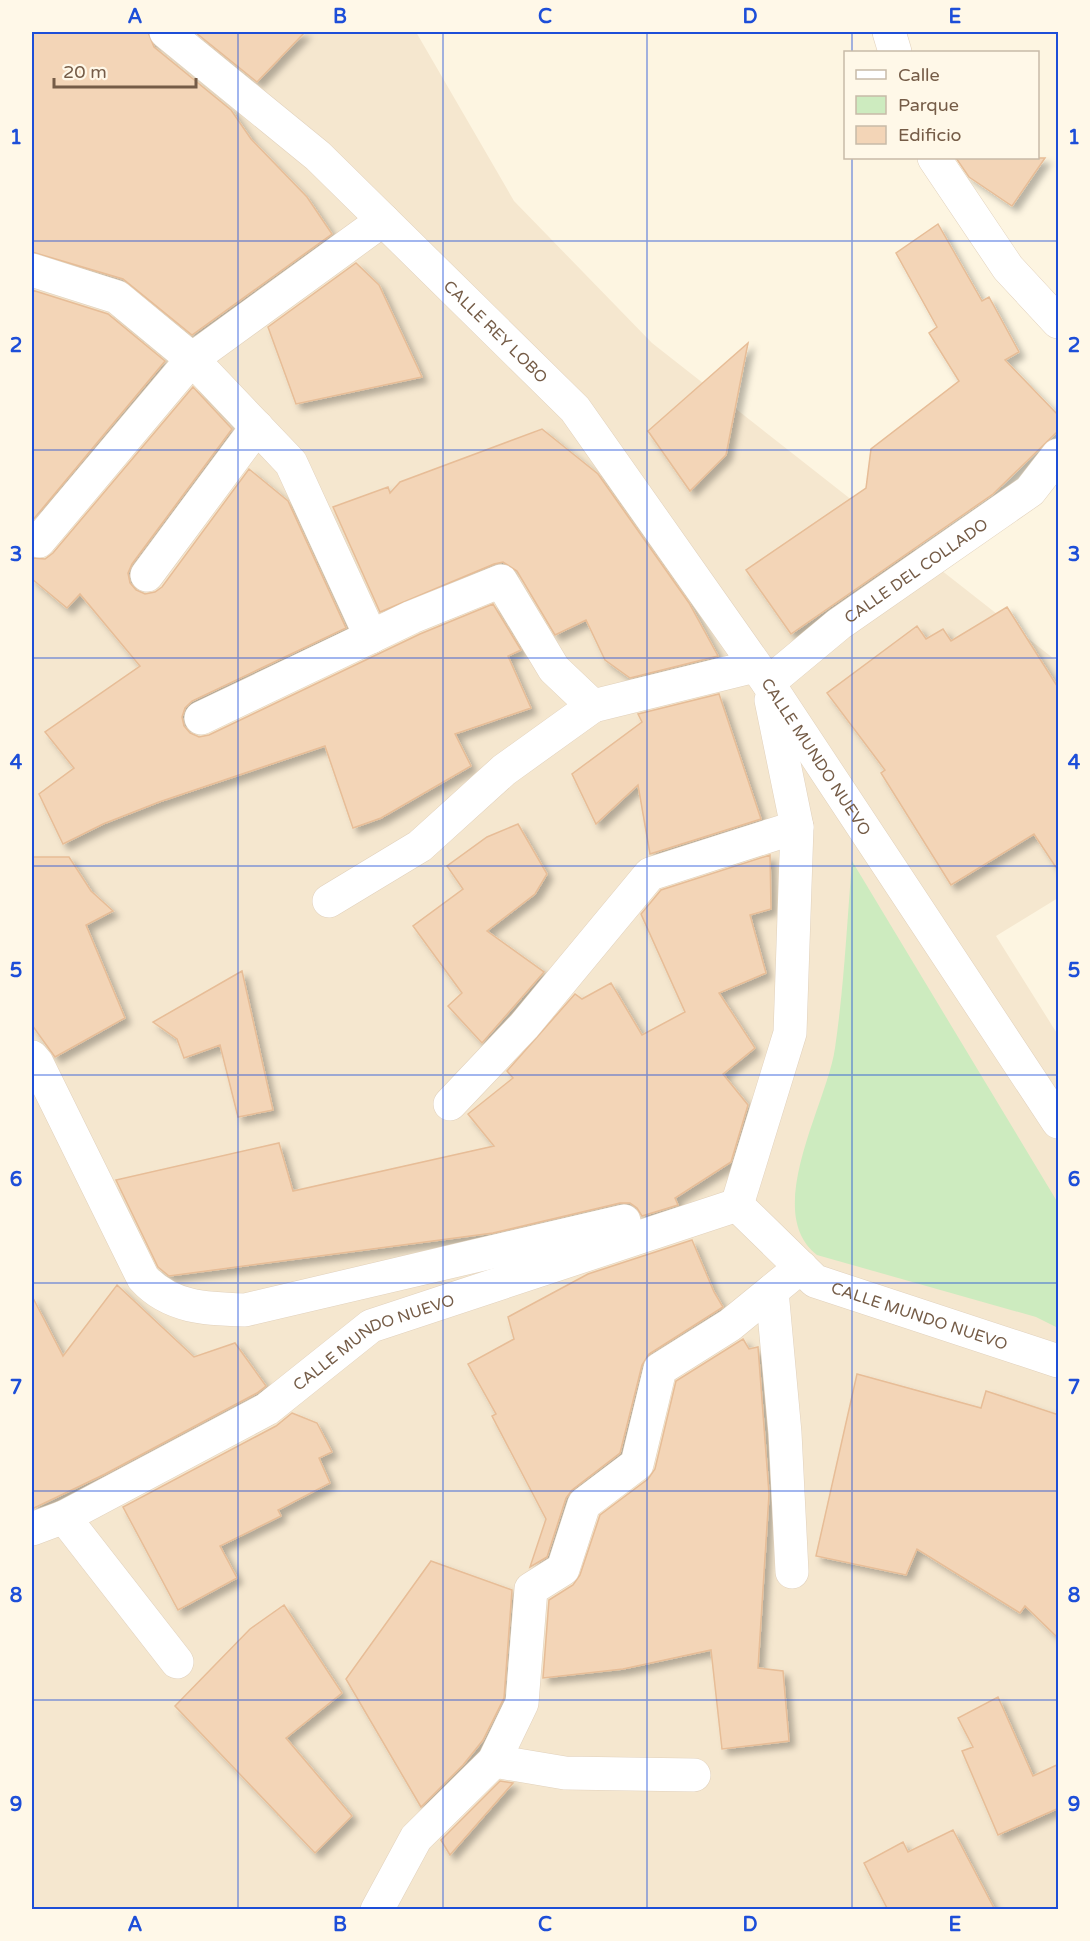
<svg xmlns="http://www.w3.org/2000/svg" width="1090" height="1941" viewBox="0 0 1090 1941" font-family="'Varela Round',sans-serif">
	<defs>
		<filter id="shadow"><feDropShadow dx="5.5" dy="5.5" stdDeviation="3" flood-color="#0004"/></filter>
	</defs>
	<rect width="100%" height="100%" fill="#fdf5e1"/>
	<path fill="#f5e7cf" d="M32,32H416L514,201L652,343L1058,662V898L996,936L1058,1035V1909L32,1910Z"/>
	<path fill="#cdebbf" d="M852,861L1058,1203V1328L1036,1317L817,1255C761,1212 828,1102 835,1048C844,987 847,923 852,861Z"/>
	<path fill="#f3d5b7" stroke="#e7bd97" stroke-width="1.5" filter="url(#shadow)" d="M32,32H148L154,47L231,110L251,139L307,197L332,234L192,335L123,279L32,252Z
		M195,32H305L257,82Z
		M956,158H1045L1012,206L969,177Z
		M938,224L982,301L989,297L1019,352L1005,360L1059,416V430L993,494L791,634L746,570L866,488L871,449L959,381L929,333L937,327L896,253Z
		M356,263L379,285L422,377L296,404L268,327Z
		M32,290L108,314L165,361L32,521Z
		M748,343L726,455L690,491L648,431Z
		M193,387L232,429L132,564L128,573L130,583L136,590L145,594L155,592L162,587L249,469L288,501L346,628L192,701L185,708L182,717L184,726L190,733L199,737L209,735L420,634L493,604L521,650L508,656L531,708L455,734L471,766L381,818L353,828L325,746L159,802L103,824L63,844L39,794L74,768L45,732L140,666L80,594L67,608L32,579V558L45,559L53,553Z
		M542,429L598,474L689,603L718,656L630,678L605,660L586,620L555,635L517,571L503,562L494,564L380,612L333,507L388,487L390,493L400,482Z
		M1007,607L1059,689V872L1034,834L951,885L881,773L885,770L827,693L917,626L926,639L943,629L951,641Z
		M719,694L761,819L650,854L638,785L596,824L572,774L642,722L638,714Z
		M518,824L547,874L535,894L487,931L544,972L482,1043L448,1006L462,993L413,926L463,889L447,866L487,837Z
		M770,855L771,909L750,915L766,973L719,993L755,1048L723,1074L748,1105L731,1162L675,1198L678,1205L642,1216L637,1208L630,1203H620L493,1233L169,1276L158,1267L116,1180L279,1143L293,1191L494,1146L468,1114L513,1078L507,1071L575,994L582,999L611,983L642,1035L685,1012L641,914L661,890Z
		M32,857H69L91,891L113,911L86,925L125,1018L55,1057L32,1025Z
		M242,971L273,1110L238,1117L220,1045L184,1058L177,1039L153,1022Z
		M692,1240L714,1292L723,1307L649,1354L642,1365L620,1453L572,1490L566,1498L547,1557L530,1567L546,1519L492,1416L496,1414L468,1364L514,1339L508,1317L588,1274Z
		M117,1285L194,1357L235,1343L266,1386L257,1393L105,1474L32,1509V1296L63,1356Z
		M743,1339L749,1349L758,1347L769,1494L758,1668L783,1671L789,1741L722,1749L711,1650L623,1669L543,1678L549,1600L573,1585L580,1575L600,1515L648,1479L655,1469L676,1381Z
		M857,1374L981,1408L986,1391L1059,1415V1639L1025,1606L1020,1613L917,1549L906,1575L816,1556Z
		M292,1413L317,1423L332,1452L319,1458L330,1483L278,1510L281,1516L220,1546L237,1578L178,1610L123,1507L276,1426Z
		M431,1561L512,1590L504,1698L483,1740L463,1765L421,1807L346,1679Z
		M284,1605L342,1693L286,1738L352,1816L315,1853L175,1706L250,1629Z
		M998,1697L1033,1776L1059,1764V1808L998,1835L962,1751L973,1747L958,1718Z
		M500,1781L513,1783L450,1855L441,1840Z
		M953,1830L995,1910H888L864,1863L903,1842L908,1852Z"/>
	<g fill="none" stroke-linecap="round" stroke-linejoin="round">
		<defs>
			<g id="street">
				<path id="s1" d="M166,32L318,156L575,409L768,683L1058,1122"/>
				<path d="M889,32L895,52"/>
				<path d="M934,158L1008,268L1058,322"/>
				<path d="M32,270L117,297L192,359L291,463L371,637"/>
				<path d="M39,541L192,359L383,220"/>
				<path d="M147,575L257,427"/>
				<path id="s2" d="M768,683L839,624L1030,491L1058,455"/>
				<path d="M201,718L412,617L501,581L554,669L593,706L755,666"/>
				<path d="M329,901L420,846L504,770L593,706"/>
				<path d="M32,1057L37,1063L143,1278C170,1308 207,1309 245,1310L624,1221L626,1230"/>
				<path d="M450,1104L524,1026L650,874L797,827"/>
				<path id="s3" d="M737,1205L815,1281L1058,1361"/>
				<path d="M772,1291L785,1433L792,1572"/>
				<path d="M64,1517L177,1662"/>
				<path id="s4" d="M32,1529L64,1517L267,1409L371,1326L737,1205L790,1033L797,827L771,700"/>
				<path d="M494,1761L565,1773L694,1775"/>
				<path d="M377,1910L416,1838L494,1761L522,1703L531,1589L563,1569L584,1504L637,1464L660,1369L730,1325L801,1267"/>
			</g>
		</defs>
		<use href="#street" stroke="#e1d1bc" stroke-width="34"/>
		<use href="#street" stroke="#fff" stroke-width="33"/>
	</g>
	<path fill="none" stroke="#1d4ed8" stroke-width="1.5" stroke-opacity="0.55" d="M238,32V1910M443,32V1910M647,32V1910M852,32V52M852,158V1910M32,241H1058M32,450H1058M32,658H1058M32,866H1058M32,1075H1058M32,1283H1058M32,1491H1058M32,1700H1058"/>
	<g text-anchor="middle" stroke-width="5" stroke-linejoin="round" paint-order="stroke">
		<g font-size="16" fill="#755c47" stroke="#fff8e8">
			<text dy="6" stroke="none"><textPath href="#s1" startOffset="446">CALLE REY LOBO</textPath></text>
			<text dy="6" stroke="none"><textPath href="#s2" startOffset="186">CALLE DEL COLLADO</textPath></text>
			<text dy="6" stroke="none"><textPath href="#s1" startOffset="980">CALLE MUNDO NUEVO</textPath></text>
			<text dy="6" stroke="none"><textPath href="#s3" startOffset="219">CALLE MUNDO NUEVO</textPath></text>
			<text dy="6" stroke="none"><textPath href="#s4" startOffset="392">CALLE MUNDO NUEVO</textPath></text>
		</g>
	</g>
	<rect width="1090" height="1941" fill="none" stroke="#fff8e8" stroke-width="66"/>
	<rect x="844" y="51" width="195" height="108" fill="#fff8e8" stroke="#c8baa8" stroke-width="1.5"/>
	<rect x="856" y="70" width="30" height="9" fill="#ffffff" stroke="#c8baa8" stroke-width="1.5"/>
	<text x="898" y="81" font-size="18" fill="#755c47">Calle</text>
	<rect x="856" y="96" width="30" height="18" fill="#cdebbf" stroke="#c8baa8" stroke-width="1.5"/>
	<text x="898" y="111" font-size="18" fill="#755c47">Parque</text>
	<rect x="856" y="126" width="30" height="18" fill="#f3d5b7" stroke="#c8baa8" stroke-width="1.5"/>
	<text x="898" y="141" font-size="18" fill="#755c47">Edificio</text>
	<path d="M54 78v9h142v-9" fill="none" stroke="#755c47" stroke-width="3"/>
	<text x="63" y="78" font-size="18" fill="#755c47" stroke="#fff8e8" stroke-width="4.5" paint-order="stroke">20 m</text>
	<rect x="33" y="33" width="1024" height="1875" fill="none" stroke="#1d4ed8" stroke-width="2"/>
	<g font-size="20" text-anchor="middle" font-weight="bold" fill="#1d4ed8">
		<text x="135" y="23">A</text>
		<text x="340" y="23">B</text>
		<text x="545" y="23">C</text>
		<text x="750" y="23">D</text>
		<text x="955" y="23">E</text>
		<text x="16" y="144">1</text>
		<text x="1074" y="144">1</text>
		<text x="16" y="352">2</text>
		<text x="1074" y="352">2</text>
		<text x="16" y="561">3</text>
		<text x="1074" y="561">3</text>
		<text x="16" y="769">4</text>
		<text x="1074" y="769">4</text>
		<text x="16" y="977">5</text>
		<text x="1074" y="977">5</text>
		<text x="16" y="1186">6</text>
		<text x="1074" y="1186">6</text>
		<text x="16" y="1394">7</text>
		<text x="1074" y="1394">7</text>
		<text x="16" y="1602">8</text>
		<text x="1074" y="1602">8</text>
		<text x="16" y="1811">9</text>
		<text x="1074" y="1811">9</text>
		<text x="135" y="1931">A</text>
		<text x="340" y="1931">B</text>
		<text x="545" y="1931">C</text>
		<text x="750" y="1931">D</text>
		<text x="955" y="1931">E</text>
	</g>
</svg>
